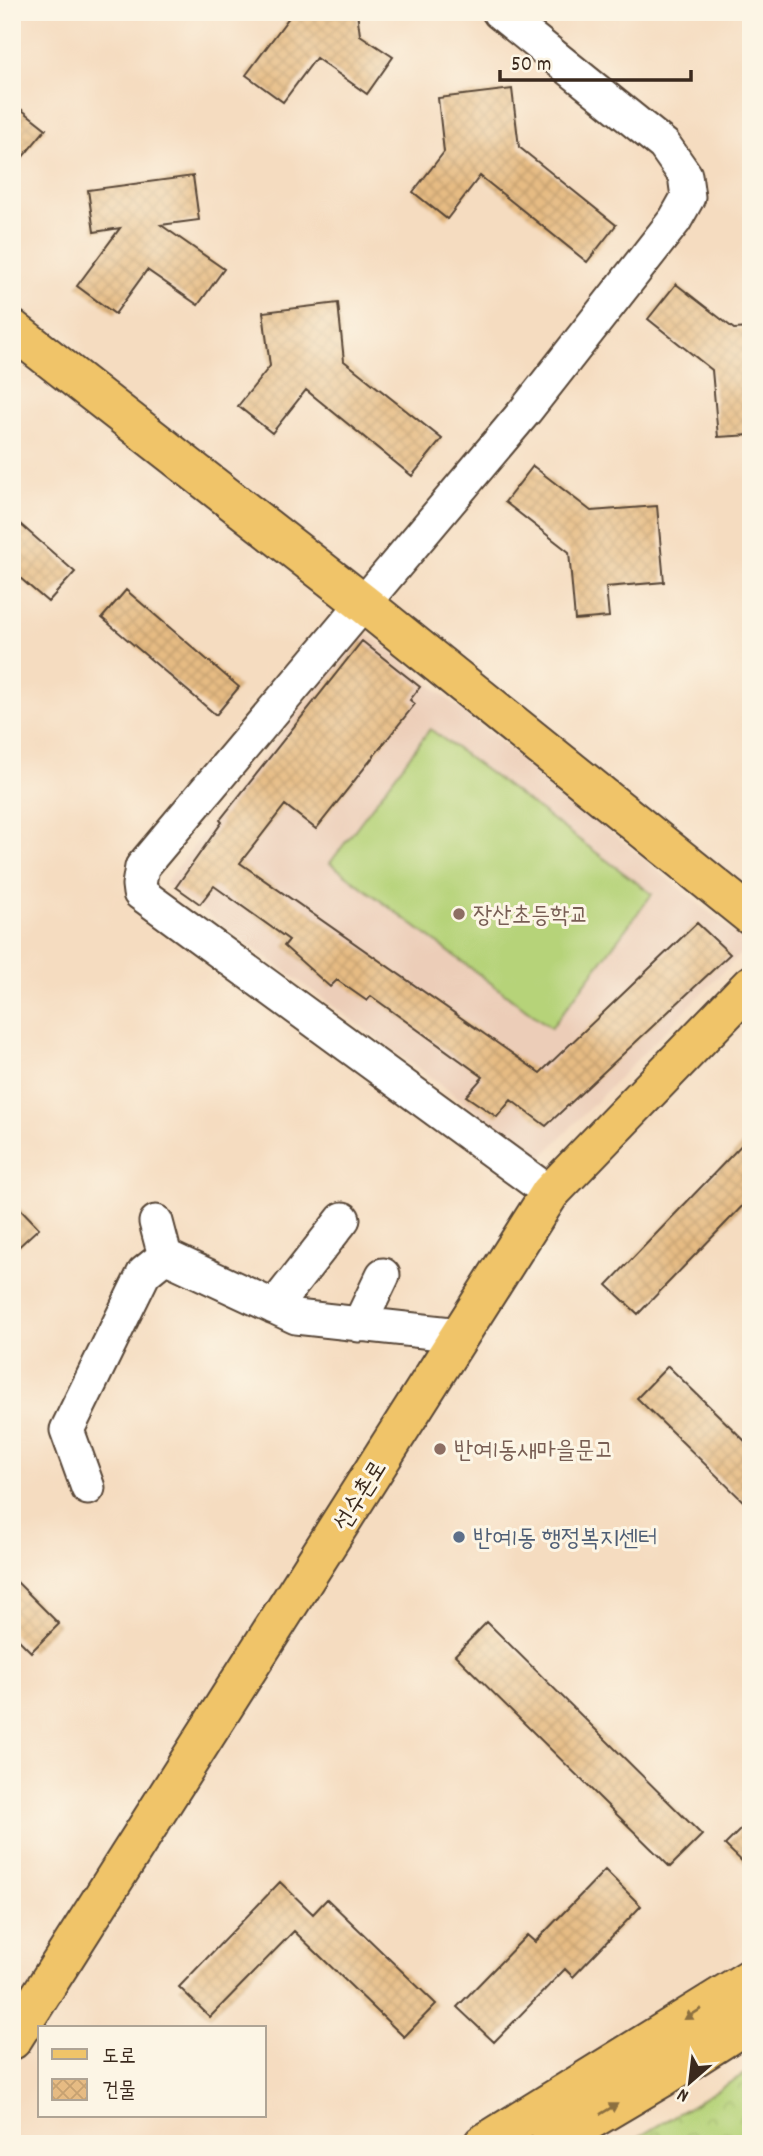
<svg xmlns="http://www.w3.org/2000/svg" width="763" height="2156" viewBox="0 0 763 2156" font-family="Dekko,'Poor Story',sans-serif">
	<defs>
		<pattern id="park-crowns" width="20" height="18" patternUnits="userSpaceOnUse" patternTransform="scale(1.75)"><rect width="20" height="18" fill="#b6d379"/><path d="M2 6a3 3 0 1 1 6 0M12 15a3 3 0 1 1 6 0" fill="none" stroke="#9db568"/></pattern>
		<pattern id="building-cross-hatch" width="8" height="8" patternUnits="userSpaceOnUse" patternTransform="scale(1.75)"><rect width="8" height="8" fill="#e6bb83"/><path d="M0 0l8 8M0 8l8-8" fill="none" stroke="#c6a171"/></pattern>
	</defs>
	<rect width="100%" height="100%" fill="#fcf5e5"/>
	<filter id="ink" filterUnits="userSpaceOnUse"><feTurbulence type="fractalNoise" baseFrequency=".0143" numOctaves="2"/><feDisplacementMap in="SourceGraphic" scale="14" xChannelSelector="R" yChannelSelector="G"/><feConvolveMatrix kernelMatrix="1 2 1 2 8 2 1 2 1" color-interpolation-filters="sRGB"/></filter>
	<filter id="wash" filterUnits="userSpaceOnUse"><feTurbulence type="fractalNoise" baseFrequency=".00686" numOctaves="4" result="noise"/><feDisplacementMap in="SourceGraphic" scale="28" xChannelSelector="R" yChannelSelector="G"/><feGaussianBlur stdDeviation="1.57" result="paint"/><feColorMatrix in="noise" values="0 0 0 0 0 0 0 0 0 0 0 0 0 0 0 0 0 1.4 0 .05"/><feComposite in="paint" operator="in"/></filter>
	<g filter="url(#wash)">
		<rect width="100%" height="100%" fill="#f5dcc0"/>
		<path fill="#eccdb8" d="M363,630L749,945L541,1158L165,883Z"/>
		<path fill="url(#park-crowns)" stroke="#787e4c" stroke-width="2" d="M751,2070V2144H627Z"/>
		<path fill="#b6d379" stroke="#787e4c" stroke-width="2" d="M430,729L652,894L551,1028L330,863Z"/>
		<g id="blocks">
			<path fill="url(#building-cross-hatch)" d="M293,12H357L360,35L393,57L367,94L316,58L283,102L246,75Z
				M512,89L519,147L616,225L587,262L480,176L447,219L413,192L444,152L438,98Z
				M12,102L46,129L12,170Z
				M193,176L199,220L161,225L224,269L198,305L147,270L115,314L77,286L120,228L94,232L88,190Z
				M676,284L734,329L751,328V404H749L751,435L718,437L712,370L648,319Z
				M338,303L344,361L442,439L412,476L306,390L272,433L238,406L270,366L263,312Z
				M533,466L591,511L657,506L664,582L606,587L609,617L575,620L569,552L505,502Z
				M12,517L75,572L48,602L12,571Z
				M126,590L239,687L216,715L102,618Z
				M362,641L420,687L410,700L415,704L316,829L285,805L240,863L540,1073L697,923L730,954L546,1126L511,1100L497,1117L466,1096L483,1077L371,996L367,1001L337,980L330,987L284,946L289,940L214,886L200,904L176,887L222,822L220,820Z
				M751,1135V1197L638,1314L607,1285Z
				M12,1200L39,1228L12,1253Z
				M668,1366L751,1447V1509L637,1398Z
				M12,1577L59,1624L31,1652L12,1633Z
				M487,1622L702,1835L670,1867L455,1655Z
				M751,1819V1870L725,1845Z
				M605,1870L641,1906L573,1977L565,1969L494,2042L457,2007L527,1935L535,1942Z
				M280,1882L313,1914L327,1899L436,2004L404,2037L294,1931L210,2017L179,1987Z"/>
		</g>
	</g>
	<g filter="url(#ink)">
		<use href="#blocks" fill-opacity="0" stroke="#574536" stroke-width="2"/>
		<g fill="none" stroke-linecap="round" stroke-linejoin="round">
			<defs>
				<path id="minor" d="M499,12L664,145L685,175L688,197L675,220L526,410L142,867L139,885L140,893L550,1193
					M156,1222L165,1256L296,1317L460,1335
					M274,1307L343,1219
					M359,1325L383,1275
					M88,1488L67,1430L144,1273L165,1256"/>
				<path id="major" d="M12,329L364,604L751,916
					M12,2040L550,1193L751,985
					M483,2144L751,1978
					M550,2144L660,2079L751,2021"/>
			</defs>
			<use href="#minor" stroke="#574536" stroke-width="37"/>
			<use href="#major" stroke="#574536" stroke-width="42"/>
			<use href="#minor" stroke="#fff" stroke-width="33"/>
			<use href="#major" stroke="#f0c469" stroke-width="38"/>
		</g>
		<defs><path id="oneway-solid" d="M-6-.8H1V-3.2L6.5 0L1 3.2V.8H-6Z" transform="scale(1.75)"/></defs>
		<g fill="#8c6f40">
			<use href="#oneway-solid" transform="translate(693 2014) rotate(148)"/>
			<use href="#oneway-solid" transform="translate(609 2109) rotate(-31)"/>
		</g>
	</g>
	<g fill="#8d6e63" stroke="#fcf5e5" stroke-width="2.5">
		<circle cx="459" cy="914" r="7"/>
		<circle cx="440" cy="1449" r="7"/>
	</g>
	<circle fill="#5c6f8a" stroke="#fcf5e5" stroke-width="2.5" cx="459" cy="1537" r="7"/>
	<g text-anchor="middle" stroke-width="6" stroke-linejoin="round" paint-order="stroke">
		<g font-size="24" fill="#785e54" stroke="#fcf5e5" text-anchor="start">
			<text x="473" y="922">장산초등학교</text>
			<text x="454" y="1457">반여1동새마을문고</text>
		</g>
		<g font-size="24" fill="#3b2a1e" stroke="#fcf5e5">
			<text transform="translate(359 1495) rotate(-58)" y="8">선수촌로</text>
		</g>
		<g font-size="24" fill="#4e5e75" stroke="#fcf5e5" text-anchor="start">
			<text x="473" y="1545">반여1동 행정복지센터</text>
		</g>
	</g>
	<rect width="763" height="2156" fill="none" stroke="#fcf5e5" stroke-width="42"/>
	<rect x="38" y="2026" width="228" height="91" fill="#fcf5e5" stroke="#afa495" stroke-width="2"/>
	<rect x="52" y="2049" width="35" height="10" fill="#f0c469" stroke="#afa495" stroke-width="2"/>
	<text x="102" y="2062" font-size="21" fill="#3b2a1e">도로</text>
	<rect x="52" y="2079" width="35" height="21" fill="url(#building-cross-hatch)" stroke="#afa495" stroke-width="2"/>
	<text x="102" y="2096" font-size="21" fill="#3b2a1e">건물</text>
	<g transform="translate(690 2082) rotate(208)" stroke="#fcf5e5" stroke-width="5" paint-order="stroke">
	<path d="M0-5L12 26L0 18L-12 26Z" fill="#3b2a1e"/>
	<text y="-10" font-size="19" font-weight="bold" text-anchor="middle" fill="#3b2a1e">N</text>
	</g>
	<path d="M500 70v10h191v-10" fill="none" stroke="#3b2a1e" stroke-width="3.5"/>
	<text x="511" y="70" font-size="21" fill="#3b2a1e" stroke="#fcf5e5" stroke-width="5" paint-order="stroke">50 m</text>
</svg>
